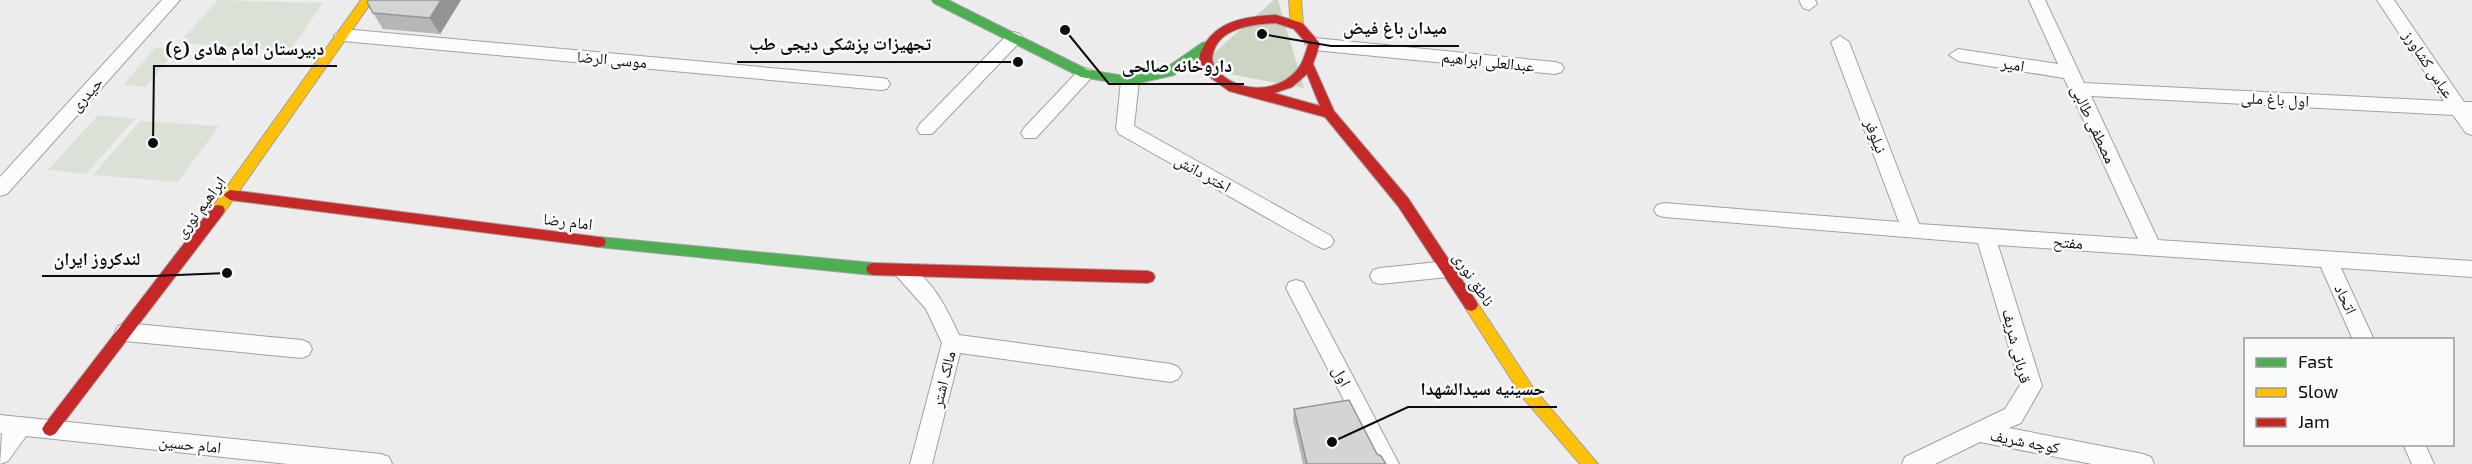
<svg xmlns="http://www.w3.org/2000/svg" width="2472" height="464" viewBox="0 0 2472 464" font-family="'Exo 2','Noto Naskh Arabic',sans-serif">
	<rect width="100%" height="100%" fill="#ececed"/>
	<path fill="#dbe2d5" d="M218,0L323,3L290,51L179,43Z
		M156,47L177,49L146,87L123,85Z
		M98,115L135,119L86,174L48,170Z
		M140,121L219,126L178,182L93,175Z"/>
	<path fill="#ccd5c4" d="M1274,0H1278L1304,88L1197,68Z"/>
	<g fill="none" stroke-linecap="round" stroke-linejoin="round">
		<defs>
			<path id="street" d="M162,0H180L7,194L0,196V177Z
				M1799,0H1815L1817,4L1809,10L1803,8Z
				M2029,0H2045L2084,83L2444,101L2377,0H2394L2464,102H2472V135L2466,133L2453,115L2091,96L2158,240L2472,261V277L2341,268L2374,340H2353L2321,267L1998,245L2042,386L2021,423L2009,428L2143,454L2151,457L2154,464H2092L1980,442L1935,464H1902L1905,457L2005,409L2020,385L1978,243L1664,217L1657,215L1654,210L1657,205L1664,203L1899,222L1831,42L1840,36L1849,42L1919,224L2138,239L2064,78L1958,61L1949,55L1958,49L2058,64Z
				M343,29L881,78L887,79L890,84L887,89L881,90L343,41L334,35Z
				M1014,32L1020,34L1023,38L1020,42L932,134H920L917,129L920,124L1008,34Z
				M1314,38L1555,62L1561,64L1564,68L1561,72L1555,74L1314,50L1305,44Z
				M1085,68L1091,70L1094,74L1091,78L1036,138H1024L1021,133L1024,128L1079,70Z
				M1130,75L1136,76L1139,81L1134,126L1331,236L1334,241L1331,246L1324,249L1317,246L1119,134L1116,129L1121,81L1124,76Z
				M1448,261L1455,263L1458,269L1455,275L1448,277L1380,284L1373,282L1370,276L1373,270L1380,268Z
				M903,264C930,273 948,311 959,335L1171,364L1178,367L1182,373L1178,379L1171,382L960,353L932,464H910L942,343L926,309L893,272L896,266Z
				M1296,280L1303,282L1399,464H1377L1286,288L1289,282Z
				M125,323L302,340L309,343L312,349L309,355L302,358L125,341L118,338L115,332L118,326Z
				M0,415L381,454L389,457L392,464H288L26,436L8,461L0,464L2,434L0,433Z
				M2403,444H2425L2434,464H2412Z"/>
			<path id="fast" d="M932,0H948L1088,70L1130,77L1166,68L1202,43L1206,42L1212,46L1174,75L1130,85L1081,77L934,3Z
				M599,237L873,263L878,265L880,269L878,273L873,275L599,247L594,246L592,242L594,238Z"/>
			<path id="slow" d="M361,0H373L223,214H213L211,210L213,206Z
				M1289,0H1301L1303,25L1301,28H1293L1291,25Z
				M1471,299L1476,301L1534,389L1598,464H1580L1524,399L1466,309L1464,305L1466,301Z"/>
			<path id="jam" d="M1276,15L1302,23L1318,41L1320,44L1313,64L1334,111L1408,198L1476,301L1478,305L1476,309L1471,311L1466,309L1398,206L1325,117L1229,91L1207,75L1199,58C1209,22 1243,16 1276,15ZM1276,23L1294,29L1308,45C1305,54 1303,63 1297,70C1277,94 1237,93 1217,70C1213,65 1211,59 1213,53C1220,27 1254,24 1276,23ZM1307,74L1320,106L1274,93L1292,87Z
				M230,190L599,237L604,238L606,242L604,246L599,247L230,200L223,195Z
				M218,205L223,206L225,210L223,214L55,434L50,436L45,434L42,429L45,424L213,206Z
				M873,263L1148,271L1153,273L1155,277L1153,281L1148,283L873,275L868,273L866,269L868,265Z"/>
		</defs>
		<use href="#street" stroke="#a1a1a2" stroke-width="2"/>
		<use href="#fast" stroke="#a1a1a2" stroke-width="2"/>
		<use href="#slow" stroke="#a1a1a2" stroke-width="2"/>
		<use href="#jam" stroke="#a1a1a2" stroke-width="2"/>
		<use href="#street" fill="#fcfcfc" fill-rule="evenodd"/>
		<use href="#fast" fill="#4caf50" fill-rule="evenodd"/>
		<use href="#slow" fill="#ffc107" fill-rule="evenodd"/>
		<use href="#jam" fill="#c62828" fill-rule="evenodd"/>
	</g>
	<path fill="#b6b6b6" d="M461,0L440,34L383,29L373,13Z
		M1294,409L1386,464H1303L1293,420Z"/>
	<path fill="#949494" d="M441,0H461L440,34L430,18Z"/>
	<path fill="#d4d4d4" stroke="#949494" stroke-width="1.5" d="M369,0H441L430,18L373,13L367,2Z
		M1349,400L1377,454L1381,456L1386,464H1307L1294,409Z"/>
	<g text-anchor="middle" stroke-width="5" stroke-linejoin="round" paint-order="stroke">
		<g font-size="16" fill="#0c0c0d" stroke="#f9fafb">
			<text transform="translate(612 59) rotate(5)" y="6">موسی الرضا</text>
			<text transform="translate(1488 61) rotate(6)" y="6">عبدالعلی ابراهیم</text>
			<text transform="translate(2013 64) rotate(9)" y="6">امیر</text>
			<text transform="translate(2429 64) rotate(56)" y="6">عباس کشاورز</text>
			<text transform="translate(86 94) rotate(-48)" y="6">حیدری</text>
			<text transform="translate(2275 99) rotate(3)" y="6">اول باغ ملی</text>
			<text transform="translate(2094 124) rotate(65)" y="6">مصطفی طالبی</text>
			<text transform="translate(1876 136) rotate(69)" y="6">نیلوفر</text>
			<text transform="translate(1203 173) rotate(29)" y="6">اختر دانش</text>
			<text transform="translate(200 207) rotate(-53)" y="6">ابراهیم نوری</text>
			<text transform="translate(568 221) rotate(7)" y="6">امام رضا</text>
			<text transform="translate(2068 242) rotate(4)" y="6">مفتح</text>
			<text transform="translate(1474 279) rotate(57)" y="6">ناطق نوری</text>
			<text transform="translate(2346 299) rotate(65)" y="6">اتحاد</text>
			<text transform="translate(2017 346) rotate(76)" y="6">قربانی شریف</text>
			<text transform="translate(1342 376) rotate(63)" y="6">اول</text>
			<text transform="translate(943 379) rotate(-76)" y="6">مالک اشتر</text>
			<text transform="translate(2025 441) rotate(11)" y="6">کوچه شریف</text>
			<text transform="translate(190 444) rotate(6)" y="6">امام حسین</text>
		</g>
	</g>
	<path fill="none" stroke="#0c0c0d" stroke-width="2" d="M1262 34L1331 46H1459M1018 62L943 62H737M153 143L154 66H337M1065 30L1109 84H1244M227 273L153 276H42M1332 442L1408 407H1557"/>
	<g fill="#0c0c0d" stroke="#f9fafb" stroke-width="2">
		<circle cx="1262" cy="34" r="6"/>
		<circle cx="1018" cy="62" r="6"/>
		<circle cx="153" cy="143" r="6"/>
		<circle cx="1065" cy="30" r="6"/>
		<circle cx="227" cy="273" r="6"/>
		<circle cx="1332" cy="442" r="6"/>
	</g>
	<g font-size="18" text-anchor="middle" font-weight="bold" fill="#0c0c0d" stroke="#f9fafb" stroke-width="5" stroke-linejoin="round" paint-order="stroke">
		<text x="1395" y="34">میدان باغ فیض</text>
		<text x="840" y="50">تجهیزات پزشکی دیجی طب</text>
		<text x="245" y="55">دبیرستان امام هادی (ع)</text>
		<text x="1177" y="72">داروخانه صالحی</text>
		<text x="97" y="265">لندکروز ایران</text>
		<text x="1483" y="395">حسینیه سیدالشهدا</text>
	</g>
	<rect x="2244" y="338" width="210" height="108" fill="#f9fafb" stroke="#9a9b9c" stroke-width="1.5"/>
	<rect x="2256" y="358" width="30" height="9" fill="#4caf50" stroke="#9a9b9c" stroke-width="1.5"/>
	<text x="2298" y="368" font-size="18" fill="#0c0c0d">Fast</text>
	<rect x="2256" y="388" width="30" height="9" fill="#ffc107" stroke="#9a9b9c" stroke-width="1.5"/>
	<text x="2298" y="398" font-size="18" fill="#0c0c0d">Slow</text>
	<rect x="2256" y="418" width="30" height="9" fill="#c62828" stroke="#9a9b9c" stroke-width="1.5"/>
	<text x="2298" y="428" font-size="18" fill="#0c0c0d">Jam</text>
</svg>
